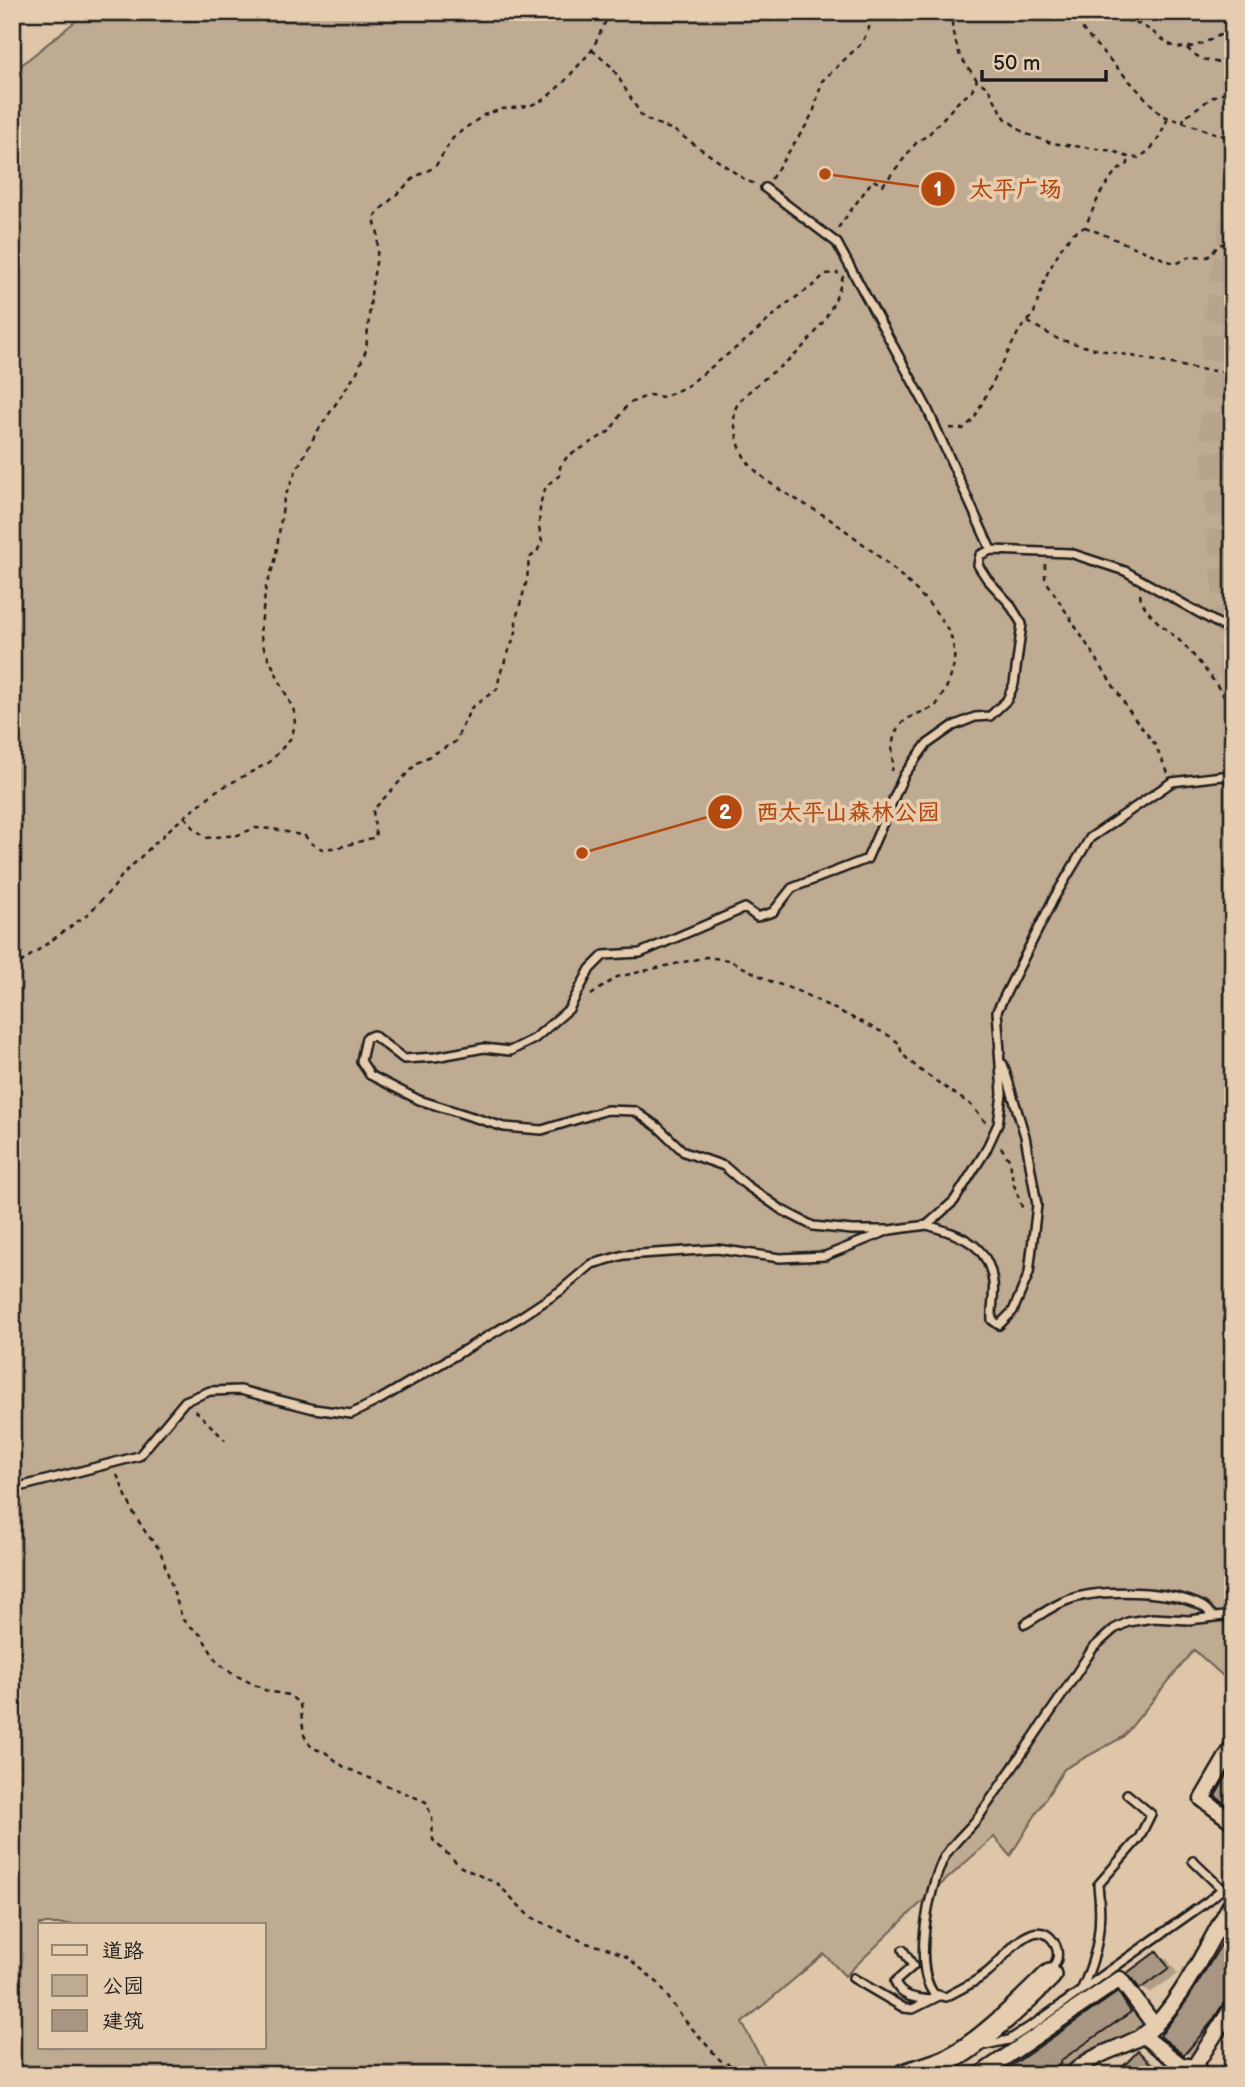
<svg xmlns="http://www.w3.org/2000/svg" width="1245" height="2087" viewBox="0 0 1245 2087" font-family="'Balsamiq Sans','LXGW WenKai TC',sans-serif">
	<rect width="100%" height="100%" fill="#dfc6a9"/>
	<filter id="ink" filterUnits="userSpaceOnUse"><feTurbulence type="fractalNoise" baseFrequency=".0143" numOctaves="2"/><feDisplacementMap in="SourceGraphic" scale="14" xChannelSelector="R" yChannelSelector="G"/><feConvolveMatrix kernelMatrix="1 2 1 2 8 2 1 2 1" color-interpolation-filters="sRGB"/></filter>
	<g filter="url(#ink)">
		<path fill="#bfaa92" stroke="#6e6357" stroke-width="2" fill-rule="evenodd" d="M87,12H1233V1685L1194,1650L1123,1737L1064,1769L1010,1856L994,1837L927,1897L845,1976L824,1954L742,2023L770,2075H12V65L20,66ZM40,1924H264V2047H40Z"/>
		<path fill="#0003" d="M1233,1928V2023L1202,2063L1162,2036L1190,2000Z
			M1157,1954L1167,1959L1178,1974L1150,1993L1141,1988Z
			M1118,1994L1135,2004L1147,2022L1076,2071V2075H1000Z
			M1138,2054L1153,2062L1166,2075H1118Z"/>
		<path fill="#a89682" stroke="#1c1c1c" stroke-width="2" d="M1233,1765V1810L1215,1796Z
			M1233,1925V1996L1225,2001L1211,2023L1184,2055L1160,2036L1188,1999Z
			M1157,1951L1169,1968L1140,1989L1127,1973Z
			M1118,1992L1131,2012L1060,2061L1061,2063L1048,2075H998Z
			M1138,2051L1162,2075H1115Z"/>
		<g fill="none" stroke-linecap="round" stroke-linejoin="round">
			<path stroke="#b8a48d" stroke-width="26" stroke-dasharray="26 13" stroke-linecap="butt" d="M1233,219L1215,329L1213,434L1233,689"/>
			<defs>
				<path id="lane" d="M765,188L837,243L926,406L991,550
					M1000,1052L997,1011L1054,898L1090,838L1172,782L1222,776L1233,778
					M927,1225C960,1235 988,1243 993,1282C995,1294 991,1308 992,1320L999,1325L1013,1311L1029,1273L1037,1205L1025,1136L1003,1064
					M890,1230H852L813,1226L782,1210L746,1185L724,1166L684,1152L658,1127L635,1111L607,1110L542,1130L504,1127L419,1100L370,1075L361,1061L366,1038L373,1035L404,1059L435,1057L484,1048L510,1051L534,1039L569,1009L590,969L604,955L640,953L745,908L757,917L773,912L792,888L867,859L904,775L926,745L953,726L975,717L990,716L1007,700L1014,684L1022,624L1009,603L987,579L978,565L980,555L991,550L1070,553L1125,571L1233,632
					M12,1486H23L139,1456L185,1401L210,1391L240,1390L314,1409L351,1414L379,1400L519,1318L560,1291L592,1264L624,1255L717,1249L780,1258L825,1256L890,1230L927,1225L954,1201L985,1152L998,1124L1002,1094L999,1050
					M1025,1624C1039,1616 1053,1605 1068,1600C1100,1588 1171,1590 1202,1606C1206,1608 1210,1613 1214,1617
					M903,1950L913,1966L895,1982C901,1998 916,1998 931,2000
					M1050,1974C1052,1969 1055,1964 1057,1959C1060,1943 1046,1927 1031,1934C1014,1940 1003,1960 989,1971C977,1982 960,1989 946,1997L934,1994C912,1966 929,1885 945,1856C954,1841 970,1829 980,1815C1018,1760 1057,1704 1093,1648L1114,1629L1128,1622L1153,1618L1189,1620L1233,1615
					M853,1978L904,2008L913,2009L939,1996
					M1081,1991C1098,1953 1103,1927 1098,1885L1139,1838L1151,1814L1127,1794
					M985,2045L1009,2040L1037,2022L1208,1901L1222,1889L1193,1861"/>
				<path id="street" d="M1233,1746L1202,1799L1233,1822
					M1142,2035L1181,2065L1194,2067L1233,2006
					M979,2075L1120,1979L1155,2026
					M1071,2075C1096,2049 1129,2049 1151,2029C1181,2002 1212,1937 1233,1900"/>
				<path id="secondary" d="M904,2075C919,2070 936,2066 950,2059C980,2044 1026,1999 1050,1975"/>
			</defs>
			<use href="#lane" stroke="#1c1c1c" stroke-width="12"/>
			<use href="#street" stroke="#1c1c1c" stroke-width="19"/>
			<use href="#secondary" stroke="#1c1c1c" stroke-width="26"/>
			<path stroke="#1c1c1c" stroke-width="2.5" stroke-dasharray="5 5" stroke-linecap="butt" d="M594,12L608,18
				M951,12L953,33L960,56L977,80L988,88L1005,118L1024,133L1051,143L1113,151L1128,157L1138,158L1149,151L1159,138L1168,118
				M1071,12L1086,34L1161,115L1233,139
				M1097,12C1108,20 1121,18 1133,22C1146,26 1156,34 1166,42C1188,58 1212,36 1233,30
				M609,14L618,12
				M1187,48C1205,66 1216,58 1233,68
				M592,50L612,67L643,118L675,131L747,181L756,184
				M1183,123L1184,117L1213,97L1233,89
				M771,179L807,124L814,110L822,81L862,43L869,28L871,12
				M1085,227L1176,264L1191,256L1208,257L1220,244L1233,245
				M838,228L873,180L883,185L917,142L928,135L958,102L971,92L977,80
				M843,276C835,308 820,330 797,353C783,366 739,394 735,410C732,422 739,451 747,461C766,486 799,500 825,516C858,538 938,600 951,637C960,663 949,686 935,707C915,715 897,718 893,742C891,751 894,761 892,771
				M1028,322L1058,339L1091,348L1197,369L1233,373
				M950,428L963,429L974,419L1020,329L1033,316L1046,276L1061,248L1073,233L1085,227L1100,194L1115,172L1128,164V157
				M1045,564V579L1132,715L1154,743L1168,773
				M1140,594C1143,616 1173,632 1187,648C1204,667 1220,688 1233,711
				M185,817L194,828L206,838L238,835L255,828L273,829L305,836L312,844L322,849L340,847L376,837L373,810L417,763L455,742L471,708L497,689L500,674L516,632V619L527,580L529,558L537,552L542,541C537,530 539,496 547,486C550,482 556,478 560,475V467L567,457L610,431L628,404L649,395L664,397L687,386L750,337L785,305L814,285L825,274L839,273
				M12,969L88,914L114,887L123,874L172,827L216,791L270,762L291,738L295,725L294,711L264,648L260,633L266,587L275,561L284,499L296,471L315,435L357,372L366,350L372,285L377,257L378,234L374,219L379,211L415,177L435,167L453,138L464,129L484,115L502,109L529,106L545,99L564,82L592,50L610,12
				M591,995L617,977L706,957L729,960L770,981L800,992L888,1035L899,1043L902,1054L920,1070L971,1105L987,1124
				M1001,1147L1010,1161L1013,1182L1023,1210
				M195,1410L225,1440
				M117,1475L133,1512L146,1533L160,1550L183,1620L201,1635L217,1662L233,1674L267,1691L289,1695L300,1704L304,1735L312,1748L325,1752L344,1767L426,1802L432,1818L433,1840L461,1867L498,1884L529,1916L586,1943L610,1949L627,1957L658,1983L682,2017L720,2060L750,2075"/>
			<use href="#lane" stroke="#e7cdaf" stroke-width="7"/>
			<use href="#street" stroke="#e7cdaf" stroke-width="14"/>
			<use href="#secondary" stroke="#e7cdaf" stroke-width="21"/>
		</g>
	</g>
	<path fill="none" stroke="#b54a10" stroke-width="2.5" d="M825 174L938 189M582 853L725 812"/>
	<g fill="#b54a10" stroke="#e7cdaf" stroke-width="2.5">
		<circle cx="825" cy="174" r="7"/>
		<circle cx="582" cy="853" r="7"/>
		<circle cx="938" cy="189" r="18"/>
		<circle cx="725" cy="812" r="18"/>
	</g>
	<g font-size="21" text-anchor="middle" font-weight="bold" fill="#fff">
		<text x="938" y="196">1</text>
		<text x="725" y="819">2</text>
	</g>
	<g font-size="23" text-anchor="middle" font-weight="bold" fill="#b54a10" stroke="#e7cdaf" stroke-width="7" stroke-linejoin="round" paint-order="stroke">
		<text x="1016" y="197">太平广场</text>
		<text x="848" y="820">西太平山森林公园</text>
	</g>
	<rect width="1245" height="2087" fill="none" stroke="#e7cdaf" stroke-width="42"/>
	<rect x="21" y="21" width="1203" height="2045" fill="none" stroke="#1c1c1c" stroke-width="2.5" filter="url(#ink)"/>
	<rect x="38" y="1923" width="228" height="126" fill="#e7cdaf" stroke="#968674" stroke-width="2"/>
	<rect x="52" y="1945" width="35" height="10" fill="#e7cdaf" stroke="#968674" stroke-width="2"/>
	<text x="102" y="1958" font-size="21" fill="#1c1c1c">道路</text>
	<rect x="52" y="1975" width="35" height="21" fill="#bfaa92" stroke="#968674" stroke-width="2"/>
	<text x="102" y="1993" font-size="21" fill="#1c1c1c">公园</text>
	<rect x="52" y="2010" width="35" height="21" fill="#a89682" stroke="#968674" stroke-width="2"/>
	<text x="102" y="2028" font-size="21" fill="#1c1c1c">建筑</text>
	<path d="M982 70v10h124v-10" fill="none" stroke="#1c1c1c" stroke-width="3.5"/>
	<text x="993" y="70" font-size="21" fill="#1c1c1c" stroke="#e7cdaf" stroke-width="5" paint-order="stroke">50 m</text>
</svg>
